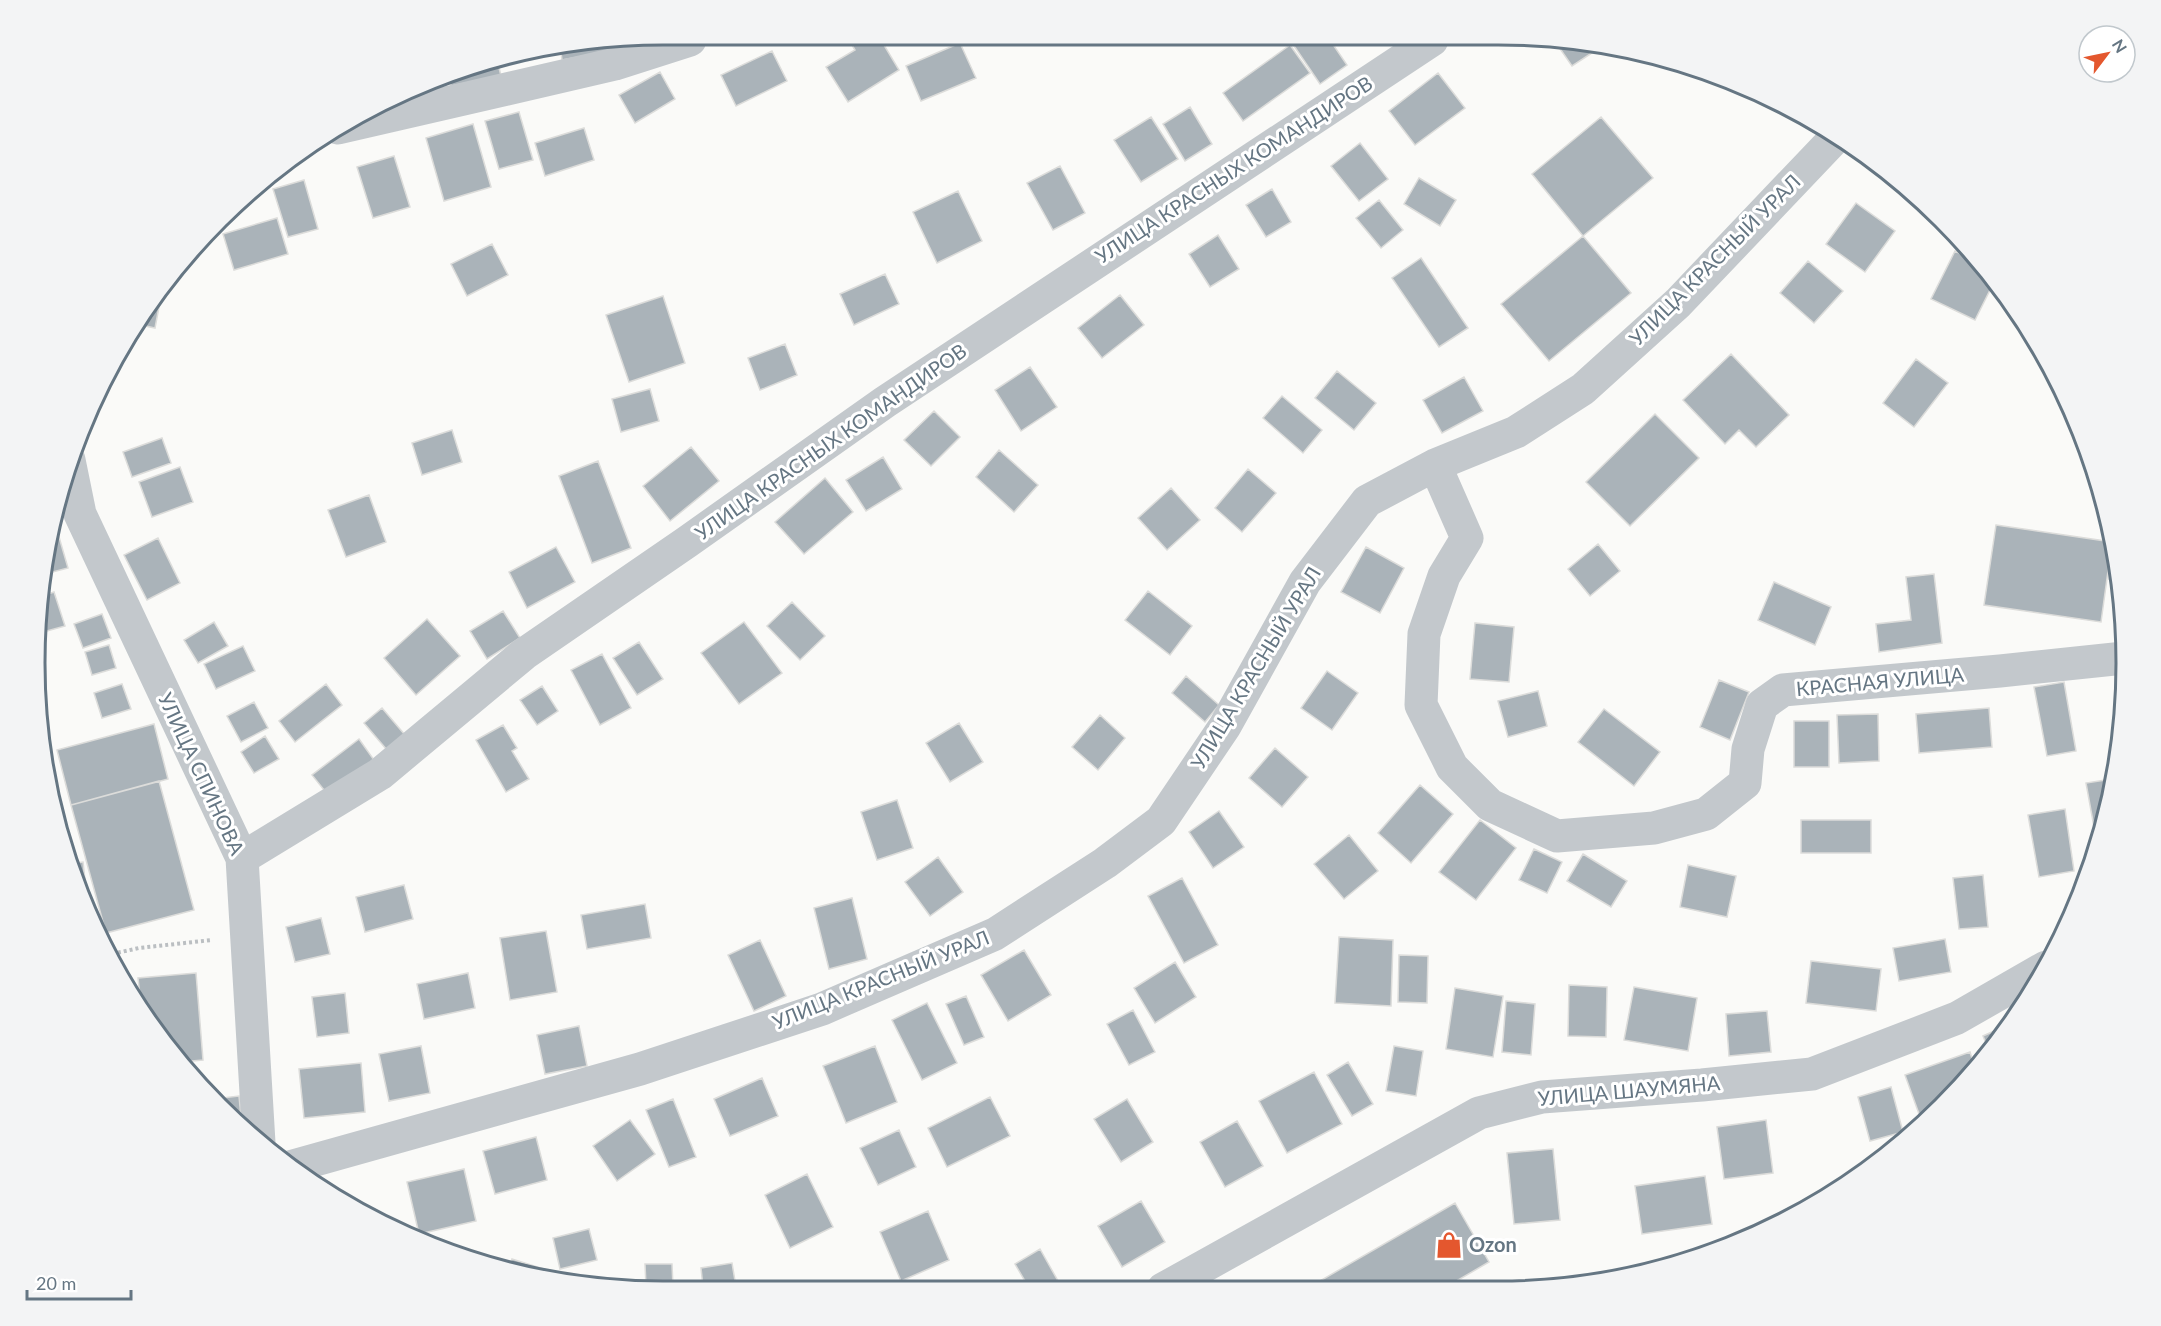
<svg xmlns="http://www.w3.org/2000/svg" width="2161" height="1326" viewBox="0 0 2161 1326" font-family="Lato,sans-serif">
	<rect width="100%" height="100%" fill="#fafaf8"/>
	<path fill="#aab3b9" stroke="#dcdcda" stroke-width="1.5" d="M581,40H609L611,51L562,60L560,45Z
		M849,40H881L899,70L848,102L826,67L855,50Z
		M1290,40H1330L1347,65L1320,84Z
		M1554,40H1580L1594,44L1598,49L1572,66Z
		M960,43L976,78L921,101L906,66Z
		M1290,45L1310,73L1243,121L1223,93Z
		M772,51L787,81L736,106L721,75Z
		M497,59L501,76L451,86L448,73L461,68Z
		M660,72L675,99L635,123L619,95Z
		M1438,73L1465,108L1415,145L1389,111Z
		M1190,107L1212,144L1185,161L1163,124Z
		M519,112L533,160L499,169L485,121Z
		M1151,117L1178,159L1141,182L1114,140Z
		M1601,117L1653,178L1583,236L1532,174Z
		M473,124L491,187L444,201L426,138Z
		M584,128L594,160L545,176L535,143Z
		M1360,143L1388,179L1359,201L1331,166Z
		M394,156L410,207L373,218L357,167Z
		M1060,166L1085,213L1053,230L1027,183Z
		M1419,178L1456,200L1440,226L1404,204Z
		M304,180L318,229L288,237L273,189Z
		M1272,189L1291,222L1266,237L1246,205Z
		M958,191L982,241L937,263L913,212Z
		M1379,200L1403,230L1381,248L1356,218Z
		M1856,203L1895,231L1865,272L1826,244Z
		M277,218L288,254L234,270L223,234Z
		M1218,235L1239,269L1210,287L1189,254Z
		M1583,236L1631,293L1549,361L1501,304Z
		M492,244L508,275L467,296L451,264Z
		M1955,251L1982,265L1994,282L1975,320L1931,299Z
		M1421,258L1468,328L1439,347L1392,278Z
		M1808,261L1843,291L1814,323L1780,293Z
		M885,274L899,304L854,325L840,294Z
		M163,286L155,328L136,324L141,314Z
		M1120,295L1144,325L1102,358L1078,328Z
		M663,296L685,363L629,382L606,315Z
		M785,344L797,375L760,390L748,358Z
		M1731,354L1789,415L1756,447L1739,430L1725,444L1683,400Z
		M1916,359L1948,383L1914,427L1883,403Z
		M1030,367L1057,407L1021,431L995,390Z
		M1337,371L1376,403L1354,430L1315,398Z
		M1464,377L1483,411L1442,433L1423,400Z
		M650,389L659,421L621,432L612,399Z
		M1282,396L1322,430L1303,453L1263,418Z
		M934,411L960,437L931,466L904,440Z
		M1655,414L1699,458L1630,526L1586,482Z
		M452,430L462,462L422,475L412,443Z
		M162,438L171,463L132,477L123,452Z
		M691,447L719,481L670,521L643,486Z
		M999,450L1038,485L1014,512L976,477Z
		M883,457L902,489L866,511L846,480Z
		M598,461L631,548L592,563L559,476Z
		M180,467L193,502L152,517L139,482Z
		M1248,469L1276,493L1242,532L1215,508Z
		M825,478L853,512L804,554L775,522Z
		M1171,488L1200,520L1167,550L1138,518Z
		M369,495L386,542L346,557L328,510Z
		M1996,525L2112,542L2101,622L1984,605Z
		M57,530L68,568L41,575L51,532Z
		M158,538L180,583L147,600L124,555Z
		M1598,544L1620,571L1590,596L1568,569Z
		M2113,545L2121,580L2109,579Z
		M556,547L575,582L527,608L509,572Z
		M1366,547L1404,568L1380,613L1341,592Z
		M1934,574L1942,643L1879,652L1876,624L1911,620L1906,577Z
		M1774,582L1831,607L1815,645L1758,620Z
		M1148,591L1192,626L1170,655L1125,620Z
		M54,592L65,626L36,634L39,597Z
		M792,602L825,636L800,660L767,626Z
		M503,611L520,638L487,659L470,631Z
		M102,614L111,638L83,648L74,624Z
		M427,619L460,656L416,695L384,658Z
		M214,622L228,646L198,663L184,640Z
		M744,622L782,673L739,704L701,653Z
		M1475,623L1514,627L1509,682L1470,679Z
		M639,642L663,679L637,695L613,658Z
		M109,645L116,668L92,675L85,652Z
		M243,646L255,671L216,689L204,664Z
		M602,654L631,708L600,725L571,670Z
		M1327,671L1358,693L1332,730L1301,708Z
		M1186,676L1219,705L1205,722L1172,693Z
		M1719,680L1749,692L1730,740L1700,727Z
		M2064,682L2076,751L2047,756L2034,687Z
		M122,684L131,709L102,718L94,693Z
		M326,684L342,705L295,742L279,721Z
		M542,686L558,711L537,725L520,700Z
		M1538,691L1547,726L1508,737L1498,701Z
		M254,702L268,728L241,742L227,716Z
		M382,708L405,735L387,750L364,723Z
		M1989,708L1992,747L1919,753L1916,714Z
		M1604,709L1660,752L1634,786L1578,742Z
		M1878,714L1879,761L1839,763L1837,715Z
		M1100,715L1125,738L1098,770L1072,747Z
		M1794,721H1829V767H1794Z
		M959,723L983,762L950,782L926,743Z
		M154,724L168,779L71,805L57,750Z
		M503,725L517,748L512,751L529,779L506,792L476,740Z
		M265,736L279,759L254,773L241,752Z
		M359,739L374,760L328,795L312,775Z
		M1275,748L1308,777L1282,807L1249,778Z
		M54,779L65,817L57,819L48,781Z
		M2112,779L2105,825L2101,837L2096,838L2086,783Z
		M159,781L194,910L106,933L71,805Z
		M1420,785L1453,814L1411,863L1378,833Z
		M897,800L913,848L877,860L861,812Z
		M2065,809L2074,871L2039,877L2028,815Z
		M1219,811L1244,847L1213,868L1189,832Z
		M1480,820L1516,848L1476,900L1439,872Z
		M1801,820H1871V853H1801Z
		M1349,835L1378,871L1344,899L1314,864Z
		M1534,849L1562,862L1547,893L1519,880Z
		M1583,854L1627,881L1611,907L1567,881Z
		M938,857L963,892L930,916L905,882Z
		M83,862L88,906L67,864Z
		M1688,865L1736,876L1727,917L1680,907Z
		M1983,875L1988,927L1959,929L1953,878Z
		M1182,878L1218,945L1184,963L1148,896Z
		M404,885L413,919L365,932L356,897Z
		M852,898L867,959L829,969L814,908Z
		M645,904L651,938L587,949L581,915Z
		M321,918L330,954L295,962L286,927Z
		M546,931L557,992L510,1000L500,938Z
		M1339,937L1393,940L1391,1006L1335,1003Z
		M1945,939L1951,972L1899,981L1893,948Z
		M760,940L786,996L754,1011L728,955Z
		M1024,950L1051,995L1008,1021L981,975Z
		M1399,955L1428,956L1427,1003L1398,1002Z
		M1811,961L1881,969L1876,1011L1806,1003Z
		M1175,962L1196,997L1155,1023L1134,988Z
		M196,973L203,1060L181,1062L142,1014L138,978Z
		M468,973L475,1008L424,1019L417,984Z
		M1569,985L1607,987L1606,1037L1568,1036Z
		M1634,987L1697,998L1688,1051L1624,1040Z
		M1455,988L1503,996L1493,1057L1446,1049Z
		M345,993L349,1033L317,1037L312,997Z
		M966,996L984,1037L964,1045L946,1004Z
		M1506,1001L1535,1004L1531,1055L1502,1052Z
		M927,1003L957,1063L922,1080L892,1020Z
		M1133,1010L1155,1052L1129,1065L1107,1024Z
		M1767,1011L1771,1052L1729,1056L1726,1014Z
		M2010,1024L1997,1045L1990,1053L1983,1036Z
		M579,1026L587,1066L545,1074L537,1035Z
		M421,1046L430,1093L389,1101L379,1054Z
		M875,1046L897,1102L846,1123L823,1066Z
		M1394,1046L1423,1051L1416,1096L1386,1091Z
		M1970,1052L1975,1068L1923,1125L1905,1075Z
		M1348,1062L1373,1104L1352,1116L1327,1075Z
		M361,1063L365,1112L304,1118L299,1069Z
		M1314,1072L1342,1124L1287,1153L1259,1101Z
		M762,1078L778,1116L730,1136L714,1099Z
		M1891,1087L1903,1132L1870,1141L1858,1097Z
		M239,1096L242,1128L218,1107L213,1099Z
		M990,1097L1010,1136L947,1167L928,1128Z
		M673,1099L696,1157L669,1167L646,1110Z
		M1127,1099L1153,1142L1121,1162L1094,1119Z
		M630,1120L655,1154L617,1181L593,1146Z
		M1766,1120L1773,1173L1724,1179L1717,1127Z
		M1237,1121L1263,1166L1225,1187L1200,1142Z
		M899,1130L916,1167L878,1185L860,1148Z
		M536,1137L547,1180L495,1194L483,1151Z
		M1553,1149L1560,1220L1514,1224L1507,1153Z
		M464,1169L476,1221L419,1234L407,1182Z
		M807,1174L833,1227L790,1248L765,1195Z
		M1705,1176L1712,1224L1642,1234L1635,1186Z
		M1141,1201L1165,1242L1122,1267L1098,1226Z
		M1455,1203L1489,1262L1441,1290L1306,1289Z
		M928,1211L949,1260L901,1281L880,1232Z
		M589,1229L597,1260L560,1269L553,1238Z
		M1040,1249L1062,1288H1029L1015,1264Z
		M512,1259L550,1271L548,1277L510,1267Z
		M732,1263L736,1287H703L701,1268Z
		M645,1264H672L673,1287L646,1286Z
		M582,1279L605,1286H580Z"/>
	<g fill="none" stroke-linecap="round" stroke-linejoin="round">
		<path stroke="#bbbfc2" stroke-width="4" stroke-dasharray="3 3" stroke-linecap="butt" d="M112,954L139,948L212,940"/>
		<path stroke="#c3c8cc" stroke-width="33" d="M338,128L615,64L690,40
			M69,460L80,514L242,858L259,1143
			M1435,465L1467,538L1444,576L1424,634L1421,705L1452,767L1490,805L1557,836L1654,828L1706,814L1745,783L1748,749L1762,705L1783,690L2000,671L2124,658
			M242,858L380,774L524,654L687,542L885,402L1432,40
			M290,1167L640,1069L822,1009L995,934L1105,863L1161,821L1225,726L1305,582L1367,501L1435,465L1516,432L1583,389L1678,303L1835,138
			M1163,1289L1479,1113L1542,1097L1702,1085L1812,1074L1957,1018L2046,967"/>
	</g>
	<defs>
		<symbol id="shop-bare" viewBox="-9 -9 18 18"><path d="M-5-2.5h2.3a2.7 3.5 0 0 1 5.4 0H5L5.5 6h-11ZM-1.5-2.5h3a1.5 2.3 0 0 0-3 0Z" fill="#e4572e" stroke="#fff" stroke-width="2.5" paint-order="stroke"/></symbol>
	</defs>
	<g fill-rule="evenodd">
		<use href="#shop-bare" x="1430" y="1226" width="38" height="38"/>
	</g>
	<g text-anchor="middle" stroke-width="6" stroke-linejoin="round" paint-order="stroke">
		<g font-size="20" fill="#657683" stroke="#fff">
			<text transform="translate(1234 170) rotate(-33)" y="7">УЛИЦА КРАСНЫХ КОМАНДИРОВ</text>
			<text transform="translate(1715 260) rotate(-45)" y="7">УЛИЦА КРАСНЫЙ УРАЛ</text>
			<text transform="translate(831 442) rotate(-35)" y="7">УЛИЦА КРАСНЫХ КОМАНДИРОВ</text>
			<text transform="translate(1256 668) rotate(-59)" y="7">УЛИЦА КРАСНЫЙ УРАЛ</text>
			<text transform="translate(1880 682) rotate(-5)" y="7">КРАСНАЯ УЛИЦА</text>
			<text transform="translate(201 774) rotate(65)" y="7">УЛИЦА СПИНОВА</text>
			<text transform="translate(881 980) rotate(-22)" y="7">УЛИЦА КРАСНЫЙ УРАЛ</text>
			<text transform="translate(1629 1091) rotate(-5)" y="7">УЛИЦА ШАУМЯНА</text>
		</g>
		<g font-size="20" font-weight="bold" fill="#657683" stroke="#fff" text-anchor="start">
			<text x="1469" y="1252">Ozon</text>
		</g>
	</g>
	<path d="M0 0H2161V1326H0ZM663 45H1498A618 618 0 0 1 2116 663V663A618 618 0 0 1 1498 1281H663A618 618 0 0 1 45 663V663A618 618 0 0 1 663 45Z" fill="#f3f4f5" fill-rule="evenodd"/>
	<path fill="none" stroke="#657683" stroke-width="3" d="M663 45H1498A618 618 0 0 1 2116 663V663A618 618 0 0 1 1498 1281H663A618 618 0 0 1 45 663V663A618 618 0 0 1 663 45Z"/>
	<g transform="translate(2107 54) rotate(58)"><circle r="28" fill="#ffffff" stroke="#c1c8cd" stroke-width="1.5"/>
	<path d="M0-4.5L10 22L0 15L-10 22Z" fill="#e4572e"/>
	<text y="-9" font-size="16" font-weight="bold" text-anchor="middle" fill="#657683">N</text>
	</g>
	<path d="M27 1290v9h104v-9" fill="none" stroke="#657683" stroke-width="3"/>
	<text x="36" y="1290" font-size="18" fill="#657683" stroke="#ffffff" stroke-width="4.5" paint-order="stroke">20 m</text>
</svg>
